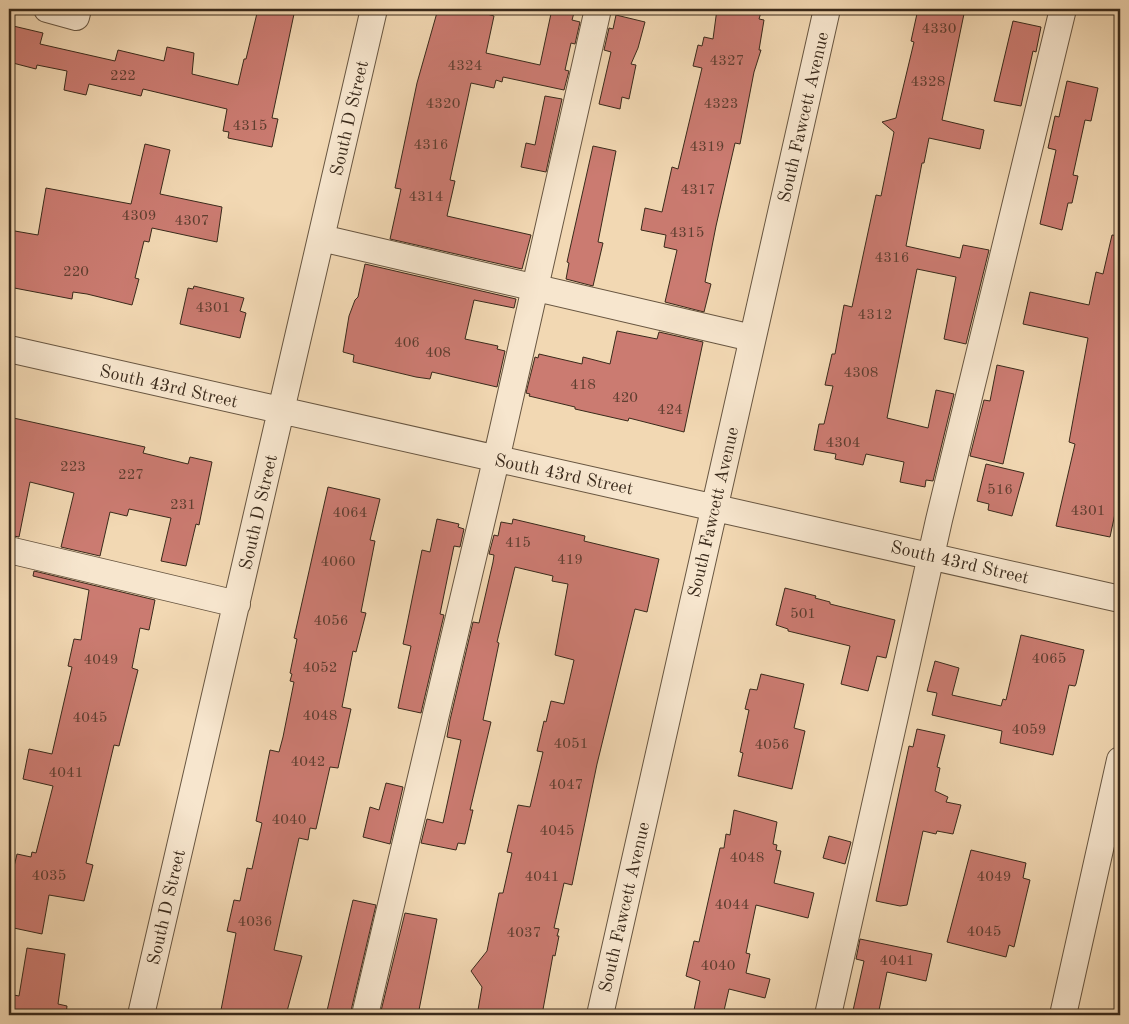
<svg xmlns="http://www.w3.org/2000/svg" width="1129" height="1024" viewBox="0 0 1129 1024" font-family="'Old Standard TT',serif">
	<rect width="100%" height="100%" fill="#f2d8b3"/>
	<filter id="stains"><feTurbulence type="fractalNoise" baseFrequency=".004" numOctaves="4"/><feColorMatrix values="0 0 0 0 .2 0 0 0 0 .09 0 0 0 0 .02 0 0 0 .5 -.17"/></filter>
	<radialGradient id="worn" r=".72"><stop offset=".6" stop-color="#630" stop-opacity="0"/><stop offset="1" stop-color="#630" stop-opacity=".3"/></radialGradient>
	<path fill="#cb7b71" stroke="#3a2a1b" d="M258,9H280L279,11L294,14L272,118L278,119L272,147L228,138L229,132L223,131L227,109L143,89L141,96L89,84L86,95L64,90L67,71L37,65L36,69L9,62V25L43,33L40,44L115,61L118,50L164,61L167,47L194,53L192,74L238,85L244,59H246Z
		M438,9H488L487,14L494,16L486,53L540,65L552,9H575L572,20L580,22L575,44L571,43L565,70L569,71L564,90L503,77L502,82L496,80L494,88L471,83L450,180L455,181L447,216L531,235L522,269L390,239L401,189L395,188L417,83Z
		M717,9H762L759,19L764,20L759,50H761L754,72L740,144L735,143L716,226L705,282L711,284L704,312L665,302L677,250L664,247L666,235L641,230L645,208L662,212L672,167L678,169L702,68L693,66L698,45L702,46L704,37L713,39Z
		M918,9H965L942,120L984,130L980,149L929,138L924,163H922L906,246L960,258L963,245L989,250L966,344L944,339L956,277L917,269L887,418L928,428L936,390L954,394L933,481L926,480L925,487L900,482L904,462L866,454L863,465L835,459L836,454L814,450L819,424H824L833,386L825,385L832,354H835L844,305L852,307L876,195L881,196L894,132L882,122L896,118L897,113L914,42L911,41Z
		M616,15L645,22L638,48L631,64L636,65L629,99L622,97L620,109L599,104L611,52L604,50L609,28L613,29Z
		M1013,21L1041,27L1036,52L1033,51L1021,106L994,101Z
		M1067,81L1098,88L1091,121L1085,120L1073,175L1078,176L1072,203H1068L1062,230L1040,224L1056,150L1048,148L1055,116L1059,117Z
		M545,96L562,99L546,172L521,167L526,143L535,145Z
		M145,144L170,150L160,194L222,207L217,242L152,228L149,242L144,241L135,278L139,279L132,305L87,294L73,292L72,299L9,287V230L38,235L46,188L131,204Z
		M593,146L616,151L598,242L603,243L593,286L566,279L569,263L567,262Z
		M1112,235L1120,236V470L1115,494L1119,495L1110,537L1056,526L1075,444L1069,442L1088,338L1023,324L1030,292L1089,305L1096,272L1103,274Z
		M365,264L516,299L514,308L474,300L465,339L498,346L497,349L505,351L497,387L432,372L430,379L416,377L353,362L354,355L343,352L349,316L355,300L358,297Z
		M194,286L244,298L240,311L246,313L240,338L180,324L188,288L193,289Z
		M617,331L657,339L659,332L703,342L684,432L629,418L628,421L575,409V407L529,396L530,394L526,393L535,357L538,358L539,354L582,364L583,357L610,364Z
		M997,365L1024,371L1003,464L970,456L984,400L990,401Z
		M9,417L145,447L143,453L188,464L190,457L212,462L199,525L196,524L186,566L161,561L171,518L129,509L127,516L110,512L100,556L61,547L74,493L30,482L19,537L9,535Z
		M986,464L1024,473L1012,516L988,510L989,504L977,501Z
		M328,487L380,499L370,540L375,541L361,612L366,613L356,652L353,651L342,707L351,709L338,768L330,767L316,829L310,828L308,840L299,838L274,950L302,956L286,1015H242L221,1010L236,933L227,931L234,900L240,901L247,868L252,869L262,823L256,821L270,750L279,752L283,737L294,682L290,681L292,674L290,673L297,639L294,638Z
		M437,519L459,524L458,527L464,529L460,547L454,546L440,614L444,615L421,713L398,708L411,646L403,644L422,550L430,552Z
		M513,519L585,536L584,541L659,559L647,612L635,609L597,764L572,885L564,883L554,928L559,929L557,936H559L555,956L553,955L542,1015H508L478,1010L482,987L471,971L487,951L499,893H503L512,853L507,852L518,805L530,807L543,752L537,751L544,721L546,722L551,701L564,704L574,660L555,655L568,584L552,581L553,576L515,567L497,642L499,643L483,720L491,722L470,810H473L465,844L458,843L456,850L421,843L427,819L443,823L461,740L447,737L450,720L473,622L479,623L493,562L494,555L489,554L494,535L498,536L501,522L512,524Z
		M34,571L155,600L149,630L140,628L132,668L138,670L119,746L114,745L86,863L93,865L84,901L49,895L42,934L9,927V888L17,854L31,857L32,852L36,853L53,786L23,779L29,749L52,754L72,667L68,666L74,639L81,640L89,590L33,576Z
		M785,588L816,596L815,598L830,602V604L895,620L886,658L877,656L868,691L841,684L850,646L788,631V629L776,625Z
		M1021,635L1084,650L1076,684L1075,686L1069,685L1053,755L1000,743L1002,731L932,715L937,693L927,691L935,661L959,668L952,695L1001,706L1003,699L1006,700Z
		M761,674L804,684L794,728L805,731L792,789L738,776L743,753L740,752L749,710L745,709L750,689L757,690Z
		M917,729L945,735L937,767L940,768L935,791L948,797L946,802L961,805L953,834L937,831L936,834L923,831L907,905L900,906L876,901L909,746L913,747Z
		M386,783L403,787L390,844L363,837L370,807L379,810Z
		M734,810L777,822L773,844L777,845L776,850L781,851L774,883L814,893L808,918L756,905L746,953L750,954L746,973L770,979L765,998L729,989L723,1015H693L700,981L686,976L694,941L699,942L720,848H724L726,834L730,835Z
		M829,836L851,842L845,864L823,858Z
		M971,850L1026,863L1023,878L1030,880L1014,947L1009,945L1006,957L947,942Z
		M353,900L376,905L350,1015H326Z
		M405,913L437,919L418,1015H380Z
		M860,939L932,954L926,981L887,972L878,1015H852L864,961L856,959Z
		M27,948L65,954L58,1004L67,1006L66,1015H9V994L19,996Z"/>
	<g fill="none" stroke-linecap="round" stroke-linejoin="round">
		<defs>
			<path id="minor" d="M47,9L76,17L78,9
				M321,238L752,338
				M9,349C379,435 750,514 1120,599
				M9,550L237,604
				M141,1015L374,9
				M365,1015L496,460L598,9
				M600,1015L827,9
				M828,1015L939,520L1063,9
				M1063,1015L1120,760"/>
		</defs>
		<use href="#minor" stroke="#685641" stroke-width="28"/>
		<use href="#minor" stroke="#f7e6ce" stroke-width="26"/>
	</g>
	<g text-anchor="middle" stroke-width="5" stroke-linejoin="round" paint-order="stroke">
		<g font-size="15" fill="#5e3e30">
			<text x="939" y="33">4330</text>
			<text x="727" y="65">4327</text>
			<text x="465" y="70">4324</text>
			<text x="123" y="80">222</text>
			<text x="928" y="86">4328</text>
			<text x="443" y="108">4320</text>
			<text x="721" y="108">4323</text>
			<text x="250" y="130">4315</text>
			<text x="431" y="149">4316</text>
			<text x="707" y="151">4319</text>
			<text x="698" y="194">4317</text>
			<text x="426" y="201">4314</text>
			<text x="139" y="220">4309</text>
			<text x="192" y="225">4307</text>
			<text x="687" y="237">4315</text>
			<text x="892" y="262">4316</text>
			<text x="76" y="276">220</text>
			<text x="213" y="312">4301</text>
			<text x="875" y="319">4312</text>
			<text x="407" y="347">406</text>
			<text x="438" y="357">408</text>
			<text x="861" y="377">4308</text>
			<text x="583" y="389">418</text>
			<text x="625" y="402">420</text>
			<text x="670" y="414">424</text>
			<text x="843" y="447">4304</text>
			<text x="73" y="471">223</text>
			<text x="131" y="479">227</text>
			<text x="1000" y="494">516</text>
			<text x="183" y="509">231</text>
			<text x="1088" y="515">4301</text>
			<text x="350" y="517">4064</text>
			<text x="518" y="547">415</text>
			<text x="570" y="564">419</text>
			<text x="338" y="566">4060</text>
			<text x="803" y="618">501</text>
			<text x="331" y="625">4056</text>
			<text x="1049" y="663">4065</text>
			<text x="101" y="664">4049</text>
			<text x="320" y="672">4052</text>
			<text x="320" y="720">4048</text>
			<text x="90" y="722">4045</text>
			<text x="1029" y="734">4059</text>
			<text x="571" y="748">4051</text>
			<text x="772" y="749">4056</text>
			<text x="308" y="766">4042</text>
			<text x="66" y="777">4041</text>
			<text x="566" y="789">4047</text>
			<text x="289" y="824">4040</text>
			<text x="557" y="835">4045</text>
			<text x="747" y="862">4048</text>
			<text x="49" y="880">4035</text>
			<text x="542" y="881">4041</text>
			<text x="994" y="881">4049</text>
			<text x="732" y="909">4044</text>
			<text x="255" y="926">4036</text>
			<text x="984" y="936">4045</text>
			<text x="524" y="937">4037</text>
			<text x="897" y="965">4041</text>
			<text x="718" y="970">4040</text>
		</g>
		<g font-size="18" fill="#3a2a1b" stroke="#f7e6ce">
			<text transform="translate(803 117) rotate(-77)" y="6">South Fawcett Avenue</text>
			<text transform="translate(349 118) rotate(-77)" y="6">South D Street</text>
			<text transform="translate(169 386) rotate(13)" y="6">South 43rd Street</text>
			<text transform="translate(564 474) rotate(12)" y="6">South 43rd Street</text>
			<text transform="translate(258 512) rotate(-77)" y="6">South D Street</text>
			<text transform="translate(713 512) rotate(-77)" y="6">South Fawcett Avenue</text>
			<text transform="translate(960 562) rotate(13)" y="6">South 43rd Street</text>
			<text transform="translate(166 907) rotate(-77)" y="6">South D Street</text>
			<text transform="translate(624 907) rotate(-77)" y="6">South Fawcett Avenue</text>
		</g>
	</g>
	<rect width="1129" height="1024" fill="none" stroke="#f2d8b3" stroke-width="30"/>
	<rect x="10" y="10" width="1109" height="1004" fill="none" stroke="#3a2a1b" stroke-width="2.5"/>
	<rect x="15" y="15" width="1099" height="994" fill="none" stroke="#3a2a1b"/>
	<rect width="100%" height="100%" filter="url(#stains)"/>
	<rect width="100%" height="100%" fill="url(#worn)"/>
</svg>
